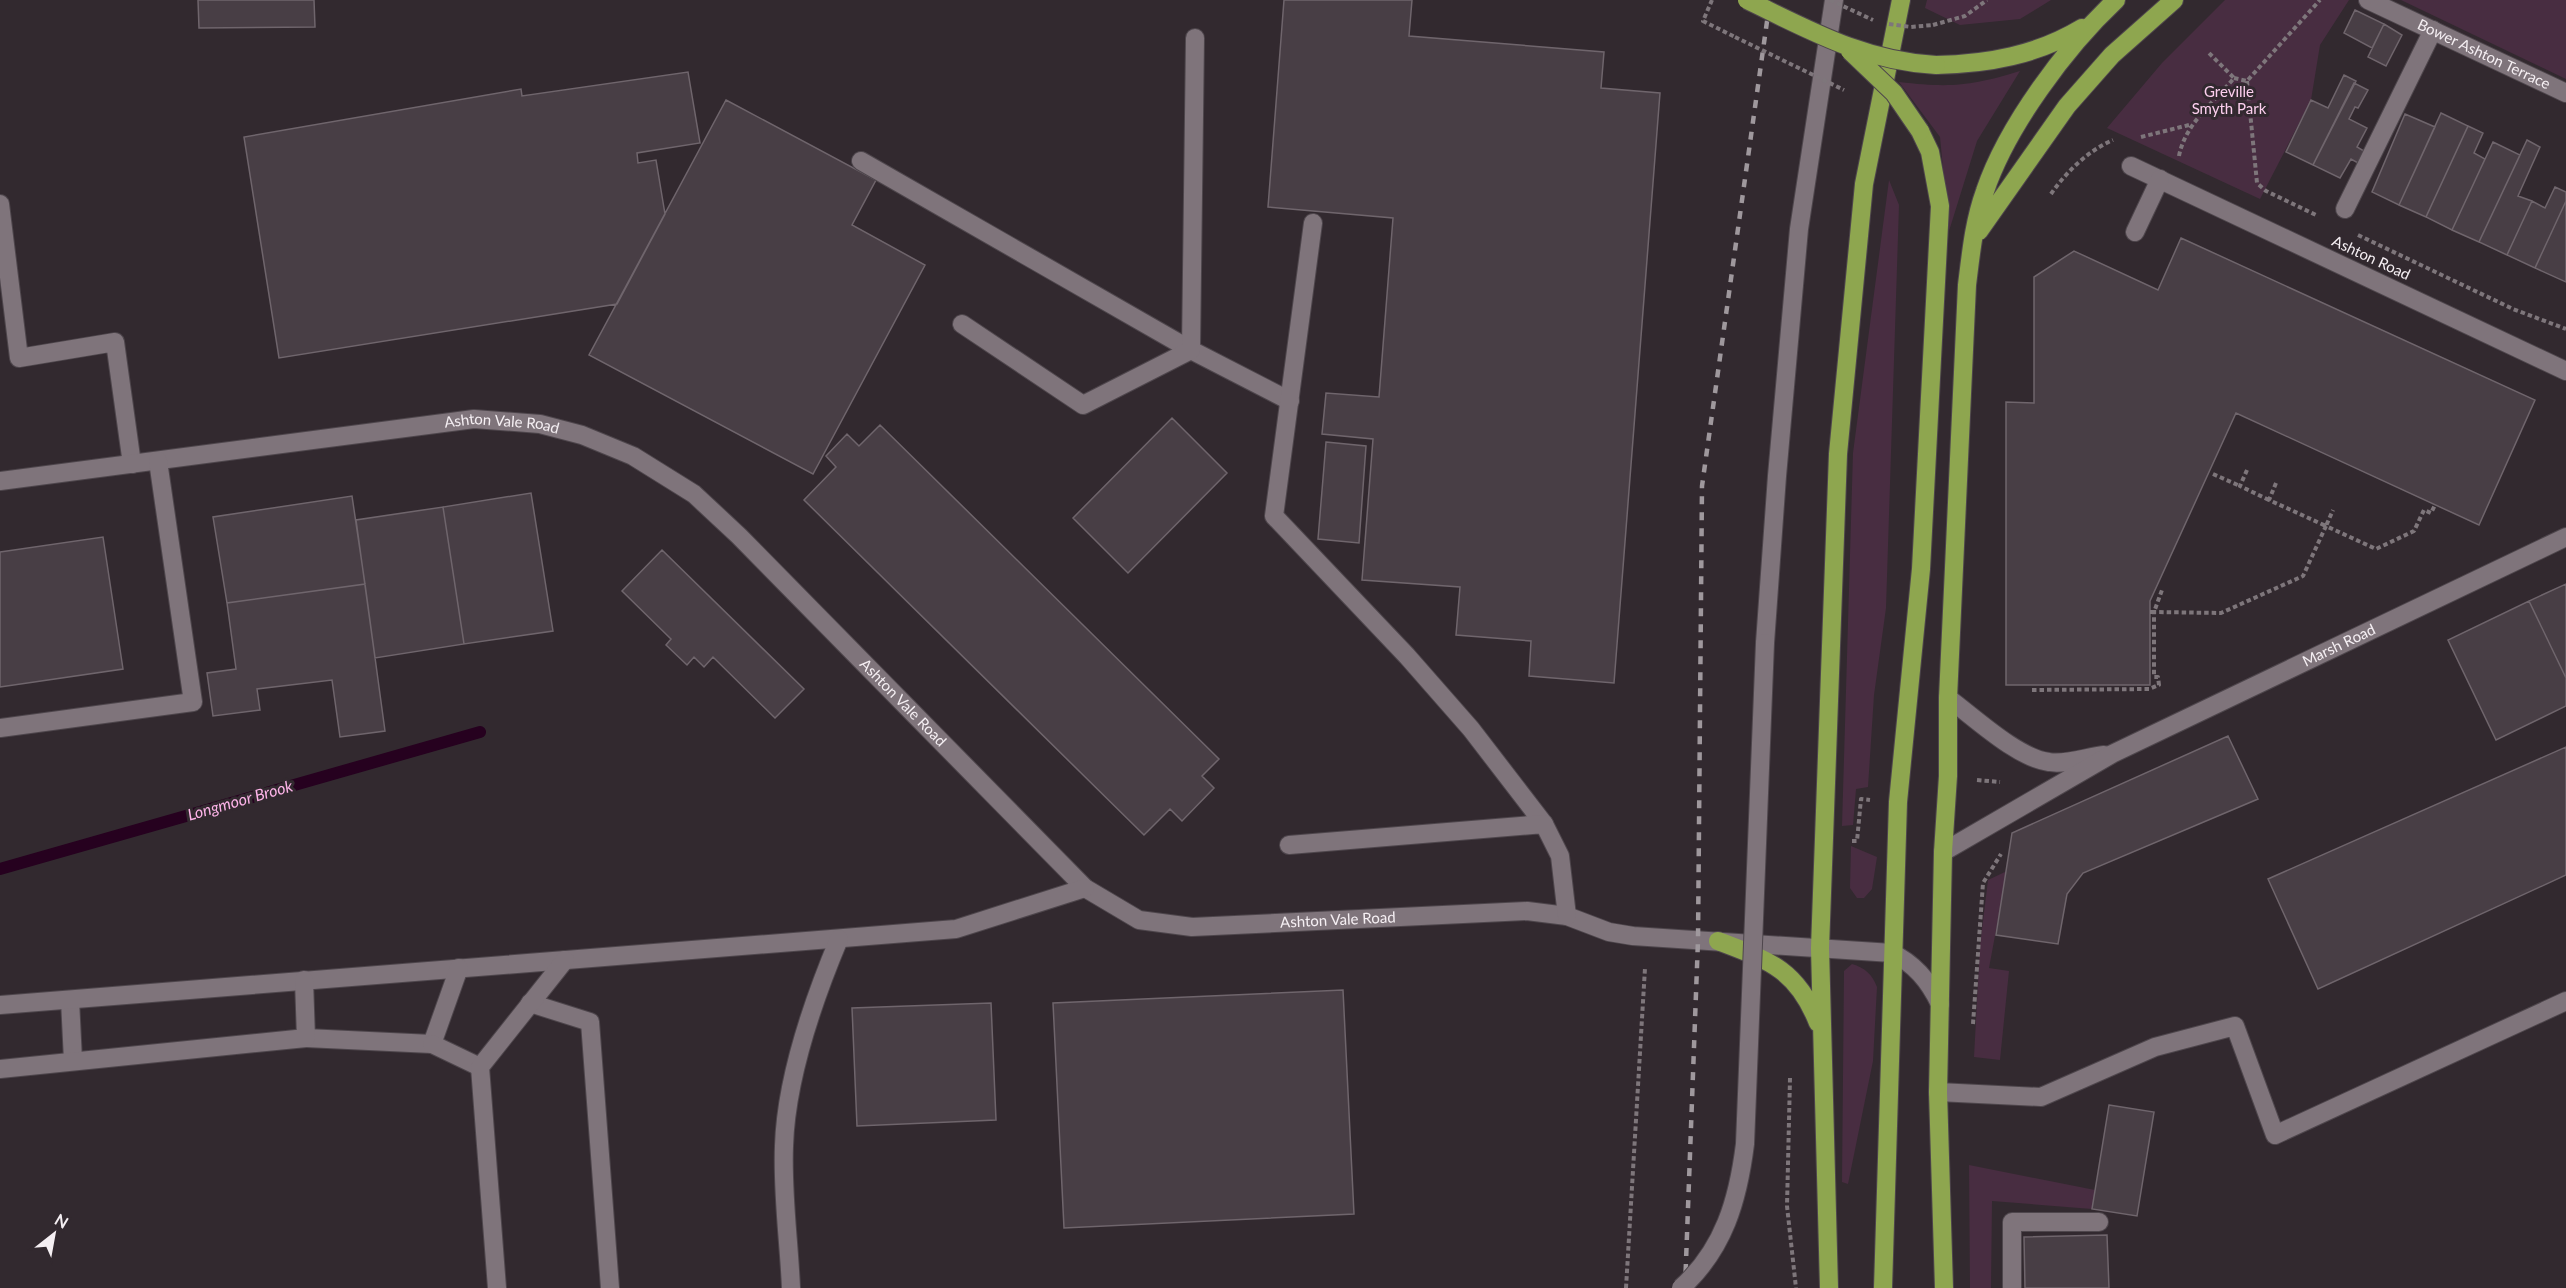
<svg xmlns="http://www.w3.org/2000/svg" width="2566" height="1288" viewBox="0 0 2566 1288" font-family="Lato,sans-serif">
	<rect width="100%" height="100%" fill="#32292f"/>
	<path fill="#482d41" d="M1927,0H2051L2020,19L1960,25L1925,8Z
		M2225,0H2349L2320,45L2311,100L2260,199L2107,128L2162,63Z
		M2401,0H2566V79Z
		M2020,71L1977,141L1949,231L1940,137L1899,82C1951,88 1971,86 2020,71Z
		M1889,180L1899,205L1886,608L1874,695L1868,787L1856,789L1853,825L1842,826L1853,453Z
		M1851,846L1877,857L1872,889L1864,898H1857L1850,888Z
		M2007,871L1989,968L2009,971L2000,1060L1974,1057L1980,946L1988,880Z
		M1852,964C1865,968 1872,974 1877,987L1873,1061L1848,1184L1842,1182L1844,971Z
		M1969,1165L2095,1190L2092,1209L1992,1201L1991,1288H1970Z"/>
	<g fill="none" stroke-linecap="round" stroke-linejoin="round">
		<path stroke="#26011f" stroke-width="12" d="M0,869L480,732"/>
	</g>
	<path fill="#483e45" stroke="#6f656c" stroke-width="1.5" d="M198,0H314L315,27L199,28Z
		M1284,0H1412L1409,36L1604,52L1601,88L1660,93L1614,683L1529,676L1531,641L1456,635L1460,587L1362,580L1373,439L1322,434L1326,393L1379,397L1393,218L1268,207Z
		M2355,10L2384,24L2372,48L2344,33Z
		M2384,24L2402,35L2386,66L2368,57Z
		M688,72L700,143L637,153L638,163L656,160L665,214L617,304L279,358L244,137L521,89L522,96Z
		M2344,75L2356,81L2313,165L2286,152L2311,100L2328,108Z
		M2354,83L2368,90L2358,108L2355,107L2349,119L2367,128L2357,147L2364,151L2358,163L2351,159L2340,178L2313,165Z
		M726,100L876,180L852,225L925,265L813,474L589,355Z
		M2441,113L2468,126L2426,217L2399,205Z
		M2405,114L2435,127L2399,205L2372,192Z
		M2468,126L2483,133L2474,153L2485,159L2452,230L2426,217Z
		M2527,140L2540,147L2518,196L2532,201L2507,255L2479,242Z
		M2493,142L2520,155L2479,242L2452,230Z
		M2555,187L2566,192V201L2535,268L2507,255L2532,201L2545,208Z
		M2566,201V282L2535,268Z
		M2181,238L2535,400L2479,525L2236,413L2150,601V685H2006V402L2034,403V277L2074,251L2158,290Z
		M1172,418L1227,473L1128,573L1073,518Z
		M880,425L1219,759L1202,776L1214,788L1182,821L1170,809L1144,835L804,500L836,467L826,456L847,434L859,446Z
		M1326,442L1366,446L1359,543L1318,539Z
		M531,493L553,631L464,644L443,507Z
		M352,496L365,584L227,603L213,517Z
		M443,507L464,644L375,658L356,520Z
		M103,537L123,669L0,687V552Z
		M662,550L804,689L775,718L713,657L704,667L694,657L687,665L666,645L671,639L622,591Z
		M365,584L385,731L340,737L332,680L257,689L260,710L213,716L207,673L236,669L227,603Z
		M2566,584V678L2529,601Z
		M2529,601L2566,678V706L2496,740L2448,640Z
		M2228,736L2258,799L2083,873L2067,894L2058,944L1996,935L2012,833Z
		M2566,747V875L2318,989L2268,879Z
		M1343,990L1354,1214L1064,1228L1053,1003Z
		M991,1003L996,1120L857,1126L852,1008Z
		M2109,1105L2154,1112L2137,1216L2092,1209Z
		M2107,1235L2109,1288H2025L2024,1237Z"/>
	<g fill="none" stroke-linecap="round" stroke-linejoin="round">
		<defs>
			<g id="minor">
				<path id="s1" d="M2368,0L2566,93"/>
				<path d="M861,161L1191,350L1290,401"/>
				<path d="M2131,166L2566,371"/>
				<path d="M0,204L19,358L115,342L132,464"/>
				<path d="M2345,209L2433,30"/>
				<path d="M1313,223L1274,516L1407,656L1471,729L1544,824"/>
				<path d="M2135,232L2160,179"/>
				<path d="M962,324L1083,405L1191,350L1195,38"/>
				<path id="s2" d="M0,481L474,419L540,424L582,435L633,456L694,494L739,536L1085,888L1139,920L1192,927L1527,911L1567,916L1609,932L1633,936L1892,953C1915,964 1929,981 1940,1004"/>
				<path d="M1765,643L1777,476L1799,229L1834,0"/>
				<path d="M1948,698C1974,717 2017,758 2049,762C2065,765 2087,757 2104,755"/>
				<path d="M0,728L193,702L158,461"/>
				<path d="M1289,845L1544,824L1560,856L1567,916"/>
				<path id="s3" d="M1943,852L2112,754L2566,537"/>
				<path d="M70,1000L73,1060"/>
				<path d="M530,1003L590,1022L610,1288"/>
				<path d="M0,1005L956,929L1085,888"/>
				<path d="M306,1038L432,1044L459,968"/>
				<path d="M432,1044L480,1067"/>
				<path d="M0,1069L306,1038L304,980"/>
				<path d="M1938,1092L2041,1097L2155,1047L2235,1026L2275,1135L2566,1001"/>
				<path d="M497,1288L480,1067L565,960"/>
				<path d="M791,1288C789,1241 782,1193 784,1146C786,1078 813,1001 839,939"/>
				<path d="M2012,1288V1222H2099"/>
			</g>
			<path id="highway" d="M1936,65C1988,64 2037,55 2082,28
				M1979,231L2067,106L2112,55L2174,0
				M1718,941C1768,960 1797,969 1818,1023
				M1829,1288L1820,948L1838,454L1864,184L1901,0
				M1883,1288L1898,802L1921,569L1940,206L1930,152L1920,131
				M1944,1288L1938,1092L1943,852L1948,776V698L1967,285C1971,253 1974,221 1985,191C2007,126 2066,47 2116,0"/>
		</defs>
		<use href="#minor" stroke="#4e464c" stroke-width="20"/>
		<use href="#highway" stroke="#4e464c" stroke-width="20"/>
		<path stroke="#7e767b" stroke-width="4" stroke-dasharray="4.5 3" stroke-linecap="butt" d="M1712,0L1703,21L1735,37
			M1933,25L1965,16L1987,0
			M2234,78L2247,81L2320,0
			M2247,81L2257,183L2266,191L2316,215
			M2141,137L2189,125
			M2179,156C2185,124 2213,103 2234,78L2208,52
			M2051,194C2066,172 2089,150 2113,140
			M2358,235L2513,309L2566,329
			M2247,470L2240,486L2269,500
			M2213,474L2240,486
			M2276,483L2269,500L2326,526L2333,510
			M2150,612H2154L2162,590
			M2032,690L2149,689L2159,685L2158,677H2154V612L2221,613L2303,576L2326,526L2376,549L2414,531L2424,510L2431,513L2435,505
			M1977,780L2000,782
			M1852,841H1857L1861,799L1870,800
			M1973,1024L1983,883L2001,854
			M1790,1078L1787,1206L1796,1288
			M1626,1288L1645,968"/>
		<use href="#minor" stroke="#7f747b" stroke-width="18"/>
		<use href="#highway" stroke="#8ea64f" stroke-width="18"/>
		<path stroke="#9f989d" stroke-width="4.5" stroke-dasharray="8 8" stroke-linecap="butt" d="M1685,1288L1698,940L1702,486L1770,0"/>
		<defs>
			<path id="minor-bridge" d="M1681,1288C1724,1249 1738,1200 1745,1144L1765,643"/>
			<path id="highway-bridge" d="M1747,0C1811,31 1864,61 1936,65
				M1850,51L1894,93L1920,131"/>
		</defs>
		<use href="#minor-bridge" stroke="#4e464c" stroke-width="20" stroke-linecap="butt"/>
		<use href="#highway-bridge" stroke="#4e464c" stroke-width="20" stroke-linecap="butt"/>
		<path stroke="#7e767b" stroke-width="4" stroke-dasharray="4.5 3" stroke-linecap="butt" d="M1830,0L1873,20
			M1889,24L1911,27L1933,25
			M1735,37L1844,90"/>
		<use href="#minor-bridge" stroke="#7f747b" stroke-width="18"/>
		<use href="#highway-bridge" stroke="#8ea64f" stroke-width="18"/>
	</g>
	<g text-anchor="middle" stroke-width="6" stroke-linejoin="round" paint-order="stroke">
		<g font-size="15" fill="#f5eff3" stroke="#32292f">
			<text dy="5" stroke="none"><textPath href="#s1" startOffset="128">Bower Ashton Terrace</textPath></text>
			<text transform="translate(2371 258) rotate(25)" y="5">Ashton Road</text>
			<text dy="5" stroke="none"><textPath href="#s2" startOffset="506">Ashton Vale Road</textPath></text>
			<text dy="5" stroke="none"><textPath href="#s3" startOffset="447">Marsh Road</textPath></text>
			<text dy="5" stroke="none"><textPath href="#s2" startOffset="1010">Ashton Vale Road</textPath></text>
			<text dy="5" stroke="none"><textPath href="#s2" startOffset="1532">Ashton Vale Road</textPath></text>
		</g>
		<g font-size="15" fill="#fccfee" stroke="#32292f">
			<text x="2229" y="97">Greville<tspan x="2229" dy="17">Smyth Park</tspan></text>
		</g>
		<g font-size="16" font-style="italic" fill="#feb4e9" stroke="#32292f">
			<text transform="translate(240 800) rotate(-16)" y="6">Longmoor Brook</text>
		</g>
	</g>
	<g transform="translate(54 1234) rotate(31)" stroke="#32292f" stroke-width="4.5" paint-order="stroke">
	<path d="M0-4.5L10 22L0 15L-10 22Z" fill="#f5eff3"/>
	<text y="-9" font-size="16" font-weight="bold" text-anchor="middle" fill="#f5eff3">N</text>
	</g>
</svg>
